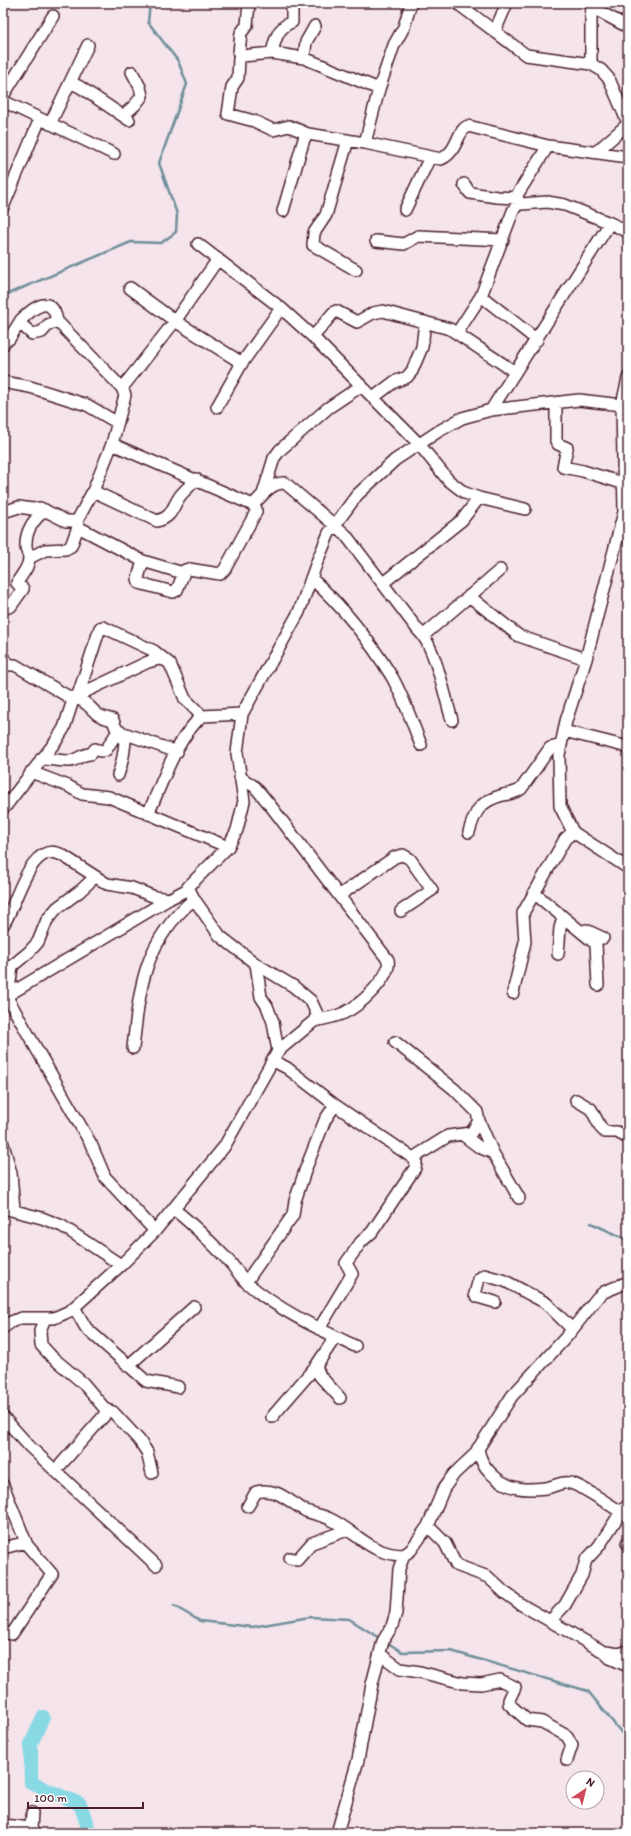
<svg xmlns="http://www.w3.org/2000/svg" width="631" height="1836" viewBox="0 0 631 1836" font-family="Itim,sans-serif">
	<rect width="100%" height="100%" fill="#f5e4eb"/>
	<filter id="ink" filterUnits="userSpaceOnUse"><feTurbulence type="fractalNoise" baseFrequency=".025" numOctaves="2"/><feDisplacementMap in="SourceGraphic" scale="8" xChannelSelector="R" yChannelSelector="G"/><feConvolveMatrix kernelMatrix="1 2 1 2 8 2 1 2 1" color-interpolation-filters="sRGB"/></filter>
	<g filter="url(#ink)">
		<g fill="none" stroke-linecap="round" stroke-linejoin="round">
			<path stroke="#708f9b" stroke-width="2.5" d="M3,296L131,242L161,243L176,232L177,214L159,163L187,84L178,61L148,22L150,3
				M591,1223L628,1240
				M174,1606L200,1621L252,1627L310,1617L349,1619L381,1639
				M385,1641L402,1652L451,1651L588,1691L628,1741"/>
			<path stroke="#89d9e5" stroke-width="14" d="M43,1717L31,1744V1783L80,1804L90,1833"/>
			<defs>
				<path id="minor" d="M457,3L526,55L591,64L601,70L609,79L628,123
					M591,7L628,27
					M495,31L507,3
					M272,53C275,39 278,27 292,22V7
					M242,56L239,53L241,33L247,25L249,3
					M304,58L306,42L315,26
					M591,64V16L593,3
					M70,85L74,84L80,87L129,120
					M3,96L53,16
					M3,101L114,154
					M123,116L135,105L142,96L140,87L132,72
					M50,124L88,45
					M308,134L289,126L273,130L254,121L228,114L232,87L238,78L239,58L242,56L272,53L304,58L379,89
					M348,140L326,215L314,233L313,245L356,270
					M365,143L379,89L394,45L404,27L411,3
					M548,146L517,195L518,201L522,204L547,202L565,205L610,223
					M596,152L628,124
					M464,184L470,193L497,197L517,198
					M3,207L40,119
					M405,210L430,157
					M283,211L304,139L308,134L365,143L441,159C458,152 457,130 468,126L548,146L628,157
					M376,241L404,244L418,236L503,240
					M198,244L281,308L313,337L419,444L448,480L465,493L479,498L525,509
					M130,288L175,321L242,363
					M481,296L537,340
					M457,333L481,296L513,211L519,202
					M313,337L333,313L336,311L357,322L373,313L383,311L450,329L515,372
					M3,345L4,341L9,339L21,320
					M628,378L622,405L624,512L586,659L566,721L559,755L560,806L573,832L628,868
					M3,382L30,387L87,405L116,422
					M122,388L175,321L218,259
					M373,398L394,382L407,377L412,371L422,347L425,322
					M556,403V441L558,444L567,448L563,467L583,471L622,483
					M217,407L242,363L281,308
					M491,410L610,223L628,232
					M112,444L253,505L256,509V512L225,569L220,574L189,569L185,570L177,590L173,592L139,583L138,578L143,561
					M93,491L157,521C173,517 172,507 180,496C185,490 191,485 196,479
					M263,494L274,458L280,450L328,408L361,386
					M253,505C262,496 271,482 285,483L345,534L418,630C435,644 445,698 452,720
					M3,512L19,507L32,509L40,508L66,521H77
					M78,527L143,561L183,573
					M29,558L45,550L66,549L71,546L78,527L77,521L93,491L112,444L125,395L122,388L57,321C52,293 34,307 21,320L22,325L32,334L42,332L48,325L57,321
					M311,578C342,606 370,641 392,677C404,698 412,722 421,745
					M383,583L462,520L479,498
					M469,596L519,636L586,659
					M3,609L11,606L23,589L17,583C21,575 29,568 29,558C29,554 26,551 26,547C25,531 33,520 45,510
					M424,635L500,570
					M3,658L10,665H15L69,697C81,697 88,705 96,713C101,718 107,718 113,720L115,726L125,742C124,753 122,764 118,775
					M78,695L100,628L103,627L154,651L170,664L185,699L202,716L242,714
					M118,731L177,752
					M564,731L628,747
					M41,759C50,759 61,761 70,761C78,760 83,753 91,754L95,749L101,751L106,750L118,731
					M31,772L68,786L82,794L109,797L228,847
					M240,777L255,787L270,805L388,960C392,977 359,1006 344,1013C335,1017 324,1019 314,1021
					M5,807L56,741L64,728L74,697L148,662L159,659L165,660
					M148,814C163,782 175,740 202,716
					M469,832C475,811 480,801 503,795C510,794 515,793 521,789L550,748L561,745
					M95,877L80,891L57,908L47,920L38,942L29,952L12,966L8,999L91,1144L105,1177L155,1231
					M534,893L596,944L598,985
					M340,895L395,857L403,855L410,859L432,890L401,911
					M3,925C16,908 29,838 62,855L107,884L132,888L155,897L169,899L188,889
					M586,930L603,938
					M558,954L560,928L563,918
					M256,964L261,997L267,1006L273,1022L278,1051
					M513,993L525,942L523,913L565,839L573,832
					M8,995L169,899
					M395,1042L454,1089L477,1112L479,1121L493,1153L519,1198
					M133,1048C140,986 143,943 194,899
					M272,1060L287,1068L335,1105L413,1158L448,1136L471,1133L479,1121
					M576,1100L591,1109L601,1128L605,1132H617L628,1138
					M463,1135L479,1147L493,1153
					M3,1144L11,1173L14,1210
					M3,1208L42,1218L62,1226L121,1265
					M174,1209C192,1224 209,1240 225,1257C233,1265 239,1275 247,1283C280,1311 317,1328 355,1346
					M246,1282L293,1215L295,1201L306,1168L325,1120L335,1105
					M495,1302L478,1297L475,1294L479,1279L484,1275L505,1281L546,1303L572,1329
					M74,1307L86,1328L146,1381L178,1387
					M45,1318L40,1331L41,1345L52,1357L83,1383L106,1410L113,1412L139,1440L147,1452L152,1473
					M3,1328L11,1322L21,1318H54L70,1311L121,1265L155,1231L224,1147L278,1051L314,1021L317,1014L311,1001L293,986L256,964L220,936L194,899L188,887L228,847L237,830L244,801L237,753L242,714L299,612L317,562L329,533L357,495L395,460L439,431L462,418L491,410L579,400L622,405
					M319,1329L352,1274L346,1263L361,1242L372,1232L415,1168L416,1162L413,1158
					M128,1366L194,1307
					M316,1366L320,1376L340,1398
					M3,1417L30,1447L156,1565
					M272,1417L316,1366L332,1342L330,1334
					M478,1448C480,1467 499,1485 518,1488C527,1490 537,1489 546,1488C554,1487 561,1481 570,1483C582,1485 615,1509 628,1516
					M55,1471L104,1416L106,1410
					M3,1485L27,1545
					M248,1506L256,1492C277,1487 288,1501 304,1510C312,1514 322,1515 330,1519C357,1532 370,1555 404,1555L411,1550L428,1526L444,1488L454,1474L474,1455L512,1396L568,1335L597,1298L604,1292L628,1282
					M428,1526L445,1543L456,1565L488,1577L504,1592L522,1605L604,1652L610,1658L628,1666
					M627,1543H628
					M3,1548L23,1543L27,1545L52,1574L12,1634L3,1633
					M290,1558L297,1560L312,1543L347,1530
					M550,1621L565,1605L582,1575L586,1560L599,1546L621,1512L628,1505
					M606,1652L619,1654L628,1651
					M380,1654L400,1669L420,1672L463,1683L481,1684L500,1680L515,1687L509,1700V1704L527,1720L542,1722L567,1736L572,1745L567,1760
					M3,1825L31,1828L35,1833
					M31,1828L32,1813
					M337,1833L358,1760L372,1684L383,1641L392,1626L396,1613L399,1569L404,1555"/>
			</defs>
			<use href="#minor" stroke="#4a1f2b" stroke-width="14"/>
			<use href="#minor" stroke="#fff" stroke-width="11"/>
		</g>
	</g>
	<rect width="631" height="1836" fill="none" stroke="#fff" stroke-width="16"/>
	<rect x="8" y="8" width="615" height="1820" fill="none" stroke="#4a1f2b" stroke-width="1.5" filter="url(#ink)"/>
	<g transform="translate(585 1790) rotate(35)"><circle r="19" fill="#ffffff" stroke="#b7a5aa"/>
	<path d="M0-3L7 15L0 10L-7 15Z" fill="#d1495b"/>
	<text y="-6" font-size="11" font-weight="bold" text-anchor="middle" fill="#4a1f2b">N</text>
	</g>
	<path d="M28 1802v6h115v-6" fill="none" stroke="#4a1f2b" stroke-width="2"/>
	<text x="34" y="1802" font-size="12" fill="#4a1f2b" stroke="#ffffff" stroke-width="3" paint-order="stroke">100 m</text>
</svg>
